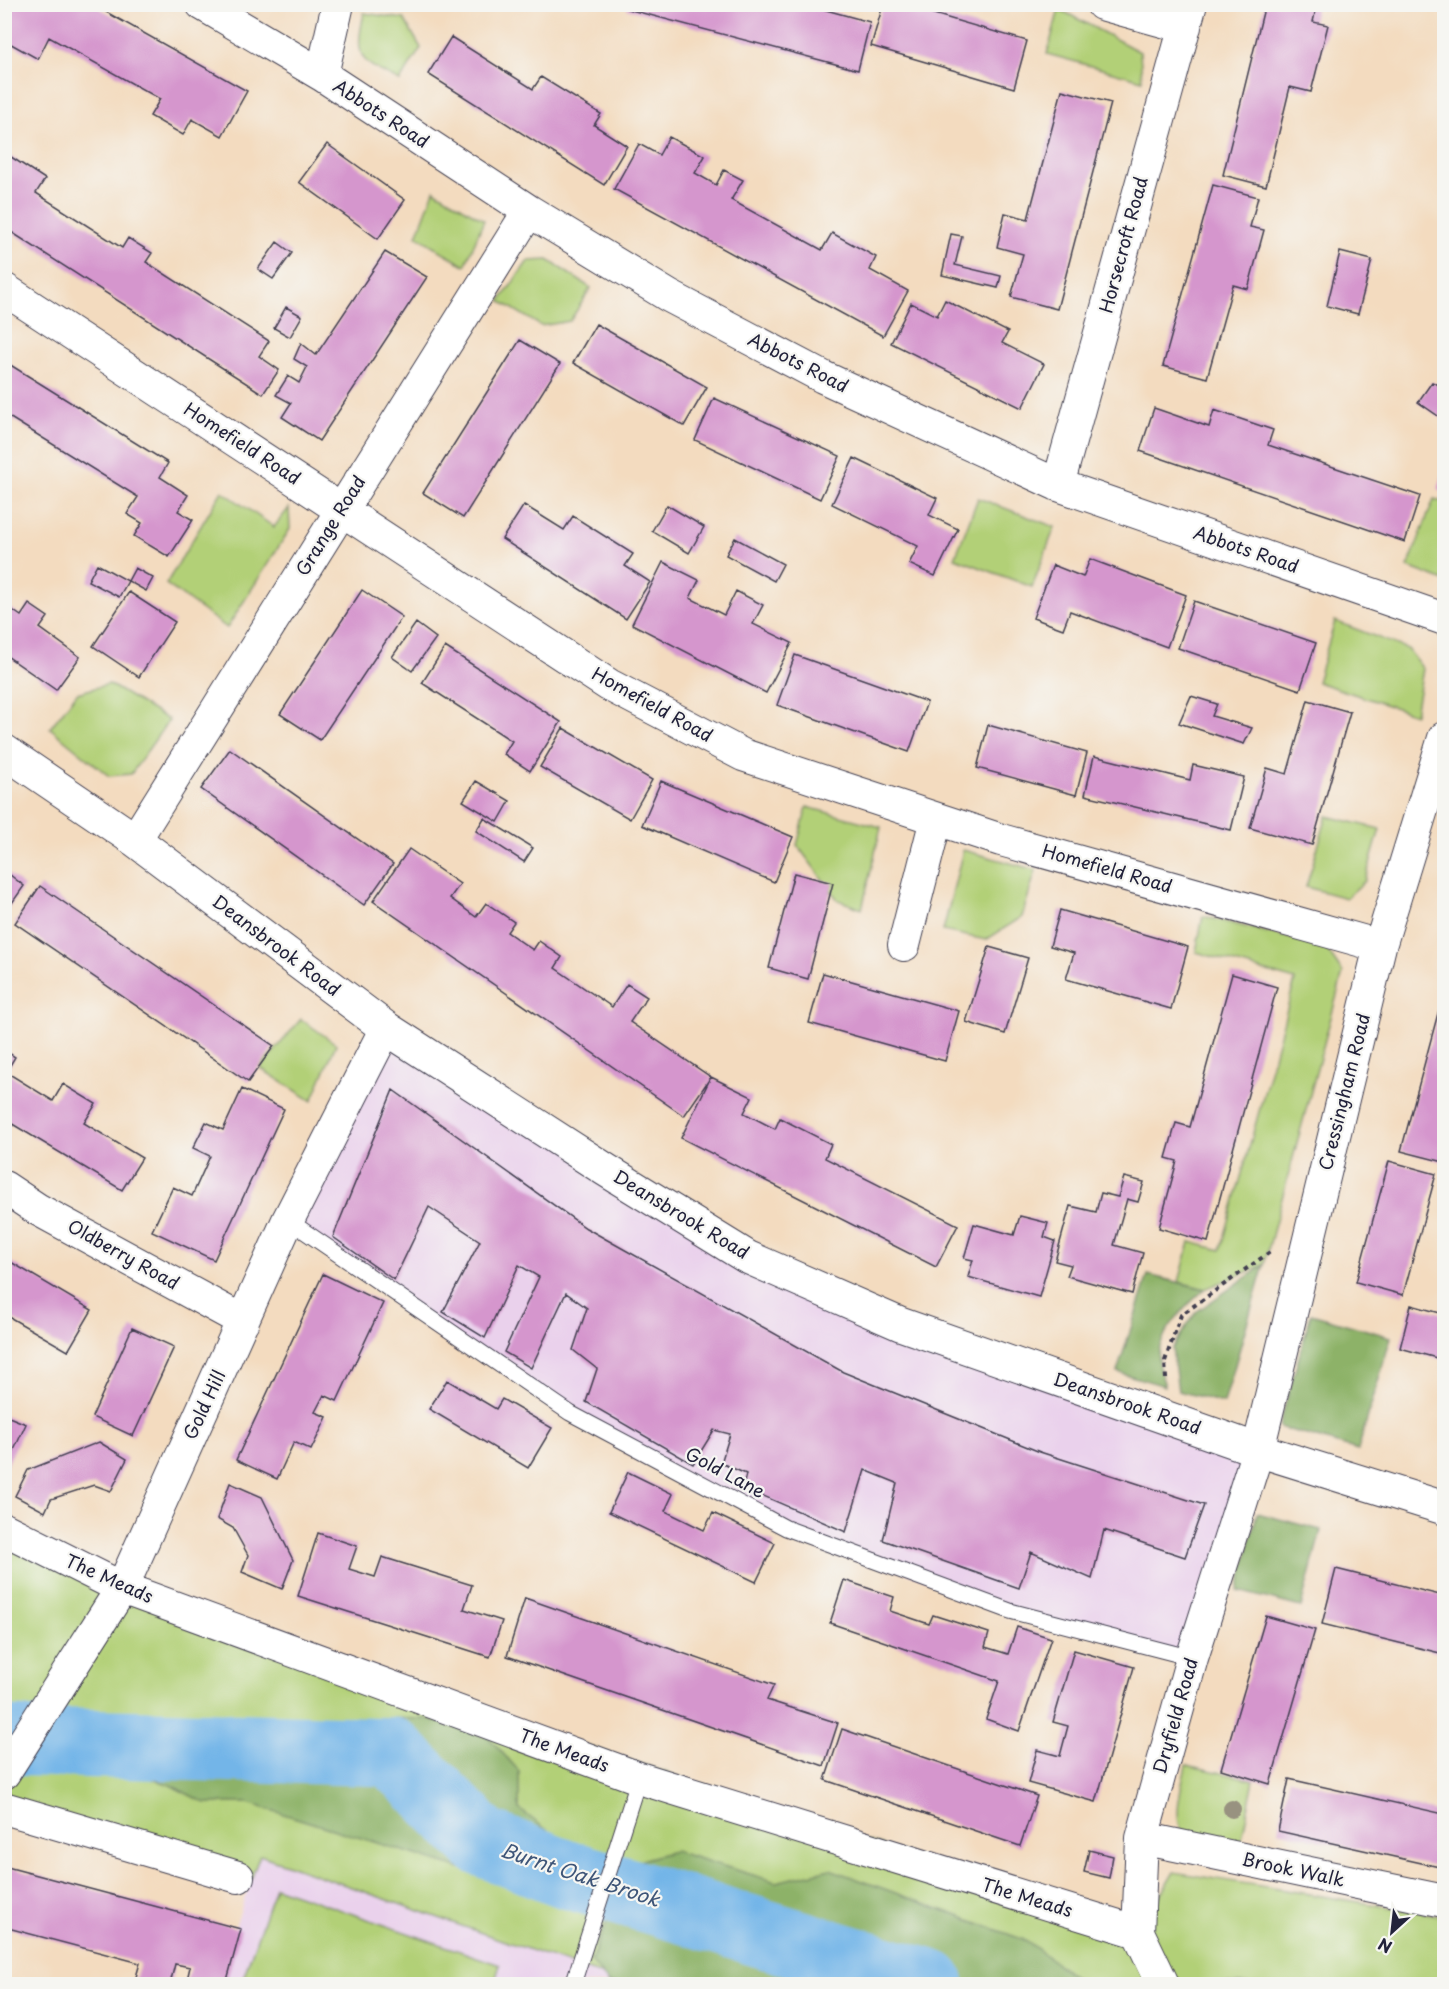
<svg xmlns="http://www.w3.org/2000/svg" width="1449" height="1989" viewBox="0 0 1449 1989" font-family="'Playpen Sans',sans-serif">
	<rect width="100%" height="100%" fill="#f6f6f2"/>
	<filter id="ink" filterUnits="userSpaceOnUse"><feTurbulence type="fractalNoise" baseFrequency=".0167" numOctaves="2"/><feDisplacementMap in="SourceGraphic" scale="12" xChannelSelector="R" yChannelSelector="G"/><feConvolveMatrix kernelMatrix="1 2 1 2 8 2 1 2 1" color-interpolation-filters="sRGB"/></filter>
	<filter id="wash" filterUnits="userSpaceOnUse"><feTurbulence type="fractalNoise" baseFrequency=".008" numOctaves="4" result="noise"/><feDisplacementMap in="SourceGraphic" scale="24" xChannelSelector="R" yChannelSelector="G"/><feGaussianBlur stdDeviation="1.35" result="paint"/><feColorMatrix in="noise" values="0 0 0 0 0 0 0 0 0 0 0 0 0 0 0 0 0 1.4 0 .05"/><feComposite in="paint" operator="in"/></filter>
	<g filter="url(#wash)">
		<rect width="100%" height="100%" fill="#f3dbbf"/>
		<path fill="#ead1ec" d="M386,1028L747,1257L1258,1450L1192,1658L1010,1611L786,1528L570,1413L288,1220Z
			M259,1855L627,1984H216Z"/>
		<path fill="#b2d077" stroke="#6a7959" stroke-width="1.5" d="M1059,9L1140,52L1142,80L1047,54Z
			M364,13L404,19L421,48L400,81C359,61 354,59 364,13Z
			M434,190L484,220L465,266L417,236Z
			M548,260L591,288L570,321L541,326L500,301L528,261Z
			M222,491L274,527L289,508L290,529L227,628L166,584Z
			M978,498L1055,527L1032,587L955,558Z
			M1434,499L1444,502V581L1408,567Z
			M1335,621L1408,649L1423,669L1415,714L1317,682Z
			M109,684L169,720L131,774L109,776L50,728L77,693Z
			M807,807L881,827L862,909L838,900L797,845Z
			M1327,816L1380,829L1365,881L1346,898L1306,887Z
			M963,850L1036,870L1022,917L986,940L943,931Z
			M1203,916L1325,947L1343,973L1264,1265L1205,1289L1179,1282L1190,1242L1221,1250L1295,980L1196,952Z
			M301,1019L336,1044L312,1101L260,1068Z
			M4,1529L122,1588L1138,1932L1174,1872L1444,1916V1984H627L260,1855L251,1879L5,1811Z
			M1186,1765L1254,1780L1239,1853C1224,1848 1202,1846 1189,1838C1168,1825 1183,1783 1186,1765Z
			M275,1887L500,1965L494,1984H241Z"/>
		<path fill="#8db268" stroke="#586a52" stroke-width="1.5" d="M1264,1265L1224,1403L1178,1391L1172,1348L1196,1312Z
			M1148,1275L1205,1289C1187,1305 1159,1331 1158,1358C1157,1366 1163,1378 1165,1386L1117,1372Z
			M1311,1314L1391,1337L1358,1450L1279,1427Z
			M1257,1513L1321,1530L1301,1607L1238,1591Z
			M70,1712L429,1719L488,1737L519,1771V1809L588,1861L571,1910L487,1877L248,1803H205L168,1784L128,1771H62Z
			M674,1851L776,1882L830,1869L1027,1941L1083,1984H609L591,1961L630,1863Z"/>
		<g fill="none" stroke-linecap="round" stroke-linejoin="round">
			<path stroke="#73b5e8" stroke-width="69" d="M4,1741L392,1752L482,1842L567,1874L930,1984"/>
		</g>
		<g id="blocks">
			<path fill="#d596cd" d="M4,4H92L247,91L222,136L192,119L183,135L150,116L160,99L49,37L38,59L4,40Z
				M628,4H804L870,22L858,70L627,9Z
				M1265,4H1317L1313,22L1328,25L1311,92L1290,87L1266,186L1223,175Z
				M883,5H903L1027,41L1014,88L871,46Z
				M451,37L533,89L541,77L601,114L594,125L627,146L604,185L428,74Z
				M1062,90L1111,103L1057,309L1011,297L1023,254L997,247L1005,213L1028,219Z
				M669,137L705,156L695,173L716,185L724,170L743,180L731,200L822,250L832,233L876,257L870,270L908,291L883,336L614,189L639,144L659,155Z
				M327,144L405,200L378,239L299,182Z
				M5,153L45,179L36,193L122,248L128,238L152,253L146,262L269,341L259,356L279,370L263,394L5,228Z
				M1213,185L1258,197L1250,227L1264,230L1248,289L1233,285L1207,378L1163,366Z
				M951,234L962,236L955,265L1001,276L998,288L942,275Z
				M277,242L292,253L273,279L258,269Z
				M385,252L427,277L319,441L282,417L291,403L276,395L288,376L299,383L307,367L294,359L301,343L316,355Z
				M1340,252L1372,260L1358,314L1327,306Z
				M945,300L1008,332L1002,343L1044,364L1022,408L891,343L911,303L937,316Z
				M286,307L302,316L290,337L274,328Z
				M596,324L707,387L684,426L573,363Z
				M520,340L560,364L463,518L423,493Z
				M4,361L168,463L160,477L188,495L178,511L193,520L169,557L134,536L142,523L127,514L138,497L4,414Z
				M1432,382L1444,388V420L1418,402Z
				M714,398L840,456L820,499L695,440Z
				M1154,408L1209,427L1214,410L1273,430L1268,445L1420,496L1405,542L1140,451Z
				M854,458L937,498L929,515L958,529L935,576L909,564L918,546L832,504Z
				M1444,469V493L1438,490Z
				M524,505L564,530L573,516L633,554L625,566L650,582L626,619L502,539Z
				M667,505L704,527L689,553L652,531Z
				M735,538L783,564L774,581L726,555Z
				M1090,559L1186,595L1167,647L1070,611L1063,629L1033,618L1053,565L1083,577Z
				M663,562L699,580L690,598L724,615L736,591L763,605L753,624L792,643L766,693L632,624Z
				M97,564L128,581L119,597L88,581Z
				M135,568L153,578L146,591L128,581Z
				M362,590L402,617L320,740L280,714Z
				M129,592L175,622L139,677L93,646Z
				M1194,601L1316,643L1300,690L1178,648Z
				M4,604L21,616L29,604L48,617L40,628L80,657L56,690L4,654Z
				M416,623L436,638L412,671L392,657Z
				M445,647L561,722L530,771L504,754L512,741L422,683Z
				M795,655L927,702L909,752L777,705Z
				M1191,696L1217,704L1212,716L1252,728L1244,744L1179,723Z
				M1308,700L1350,712L1312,845L1250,828L1267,768L1287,774Z
				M988,725L1087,753L1076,795L977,768Z
				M563,728L652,780L630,819L540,767Z
				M230,749L393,864L364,905L201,789Z
				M1094,756L1190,780L1193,765L1244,777L1231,830L1085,795Z
				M476,781L510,801L498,822L463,801Z
				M661,781L793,837L774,882L642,825Z
				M484,818L533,848L524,862L476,831Z
				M409,849L460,884L450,898L476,917L486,903L514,922L507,932L533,950L539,941L562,957L555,968L612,1007L627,984L647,997L630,1022L711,1077L752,1097L744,1113L775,1129L780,1118L831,1144L825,1158L958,1225L936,1267L681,1138L711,1077L684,1116L373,901Z
				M5,871L24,886L5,913Z
				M794,873L833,883L808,979L769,968Z
				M40,886L274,1046L248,1082L15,923Z
				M1060,910L1188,947L1171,1009L1066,979L1074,953L1050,946Z
				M989,947L1028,958L1005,1034L966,1022Z
				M823,973L959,1011L945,1061L809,1023Z
				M1232,974L1277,987L1208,1242L1159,1228L1177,1161L1166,1158L1176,1123L1190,1127Z
				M1444,991V1162L1401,1151Z
				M4,1050L15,1057L6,1072L53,1101L63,1084L96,1104L84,1123L142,1158L122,1190L4,1119Z
				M242,1089L284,1109L214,1260L152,1231L173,1187L192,1196L210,1156L193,1148L206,1122L223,1130Z
				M393,1090L586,1228L843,1372L1040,1452L1204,1505L1185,1557L1104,1530L1092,1579L1031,1552L1019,1588L883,1540L897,1483L865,1470L846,1532L743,1487L746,1474L721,1463L730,1434L714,1430L693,1464L586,1402L597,1369L573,1350L587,1308L566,1293L531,1368L504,1352L539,1277L519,1265L485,1338L443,1312L480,1241L429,1207L394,1280L333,1237Z
				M1389,1161L1436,1174L1403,1295L1356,1282Z
				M1124,1177L1144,1182L1138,1202L1127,1199L1114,1245L1143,1253L1132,1294L1067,1276L1071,1265L1055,1261L1070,1206L1096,1212L1101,1193L1118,1197Z
				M1020,1216L1048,1223L1044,1237L1055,1241L1039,1297L968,1277L973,1260L964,1258L974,1224L1014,1235Z
				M4,1258L92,1310L68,1351L4,1314Z
				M323,1274L383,1303L337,1401L324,1395L315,1412L327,1417L311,1450L294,1442L277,1479L236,1460Z
				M1411,1305L1444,1314V1360L1400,1348Z
				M132,1328L174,1347L133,1436L92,1417Z
				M447,1380L496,1409L502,1399L552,1428L528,1468L429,1409Z
				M4,1415L26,1424L4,1472Z
				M99,1442L127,1459L111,1491L94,1485L51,1499L45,1512L15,1496L28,1470Z
				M628,1472L673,1494L665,1511L704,1530L713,1513L775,1543L756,1582L609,1512Z
				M230,1483L262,1497L293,1560L282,1589L242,1572L248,1555L233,1528L217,1519Z
				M318,1533L357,1546L349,1569L375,1577L382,1557L472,1585L464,1609L502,1621L490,1657L298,1596Z
				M1336,1569L1444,1596V1654L1322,1624Z
				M844,1580L894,1597L890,1611L929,1624L933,1615L989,1633L985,1647L1008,1654L1017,1627L1051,1638L1019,1731L986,1719L999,1681L830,1623Z
				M525,1598L774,1685L767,1700L838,1723L824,1766L507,1656Z
				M1266,1616L1315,1630L1270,1784L1221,1769Z
				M1074,1650L1134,1667L1096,1802L1028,1783L1037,1750L1060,1756L1068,1726L1053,1722Z
				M842,1729L1037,1796L1020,1846L825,1780Z
				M1289,1779L1444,1814V1868L1278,1831Z
				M1089,1850L1113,1856L1109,1878L1084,1872Z
				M7,1867L241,1929L226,1984H186L190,1967L175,1964L170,1984H134L140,1963L4,1927V1877Z"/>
		</g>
	</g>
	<g filter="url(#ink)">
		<use href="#blocks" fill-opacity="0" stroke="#413e4f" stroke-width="1.5"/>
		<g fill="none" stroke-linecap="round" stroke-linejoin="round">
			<defs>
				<path id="service" d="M288,1220L570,1413L786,1528L1010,1611L1192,1658
					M573,1984L639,1778"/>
				<path id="minor" d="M202,4L322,75L529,211L669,296L823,377L1058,485L1444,619
					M1102,4L1185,27
					M322,75L338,4
					M4,289L609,685L743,755L1001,840L1380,946
					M1058,485L1191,4
					M135,840L529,211
					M904,945L936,819
					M4,1187L37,1209L243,1321
					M4,1529L122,1588L639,1778L1138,1932
					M4,1773L122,1588L288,1220L386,1028
					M4,1808L238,1877
					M1142,1838L1444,1901
					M1163,1984L1138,1932L1142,1838L1192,1658L1258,1450L1380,946L1444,738"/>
				<path id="tertiary" d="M4,751L135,840L386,1028L606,1170L747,1257L900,1324L1258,1450L1444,1508"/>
			</defs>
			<use href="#service" stroke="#413e4f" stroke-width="17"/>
			<use href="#minor" stroke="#413e4f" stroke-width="34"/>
			<use href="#tertiary" stroke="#413e4f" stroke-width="35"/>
			<path stroke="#413e4f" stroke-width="4" stroke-dasharray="4.5 4.5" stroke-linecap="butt" d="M1166,1379L1165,1361L1181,1315L1270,1252"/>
			<use href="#service" stroke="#fff" stroke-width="15"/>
			<use href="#minor" stroke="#fff" stroke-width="32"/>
			<use href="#tertiary" stroke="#fff" stroke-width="33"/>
		</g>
		<circle fill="#989280" cx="1232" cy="1809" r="9"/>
	</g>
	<g text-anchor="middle" stroke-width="4.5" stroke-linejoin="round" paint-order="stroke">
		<g font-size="18" fill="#22223b" stroke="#f6f6f2">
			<text transform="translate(381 114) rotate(33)" y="6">Abbots Road</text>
			<text transform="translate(1124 245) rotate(-75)" y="6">Horsecroft Road</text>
			<text transform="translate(798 363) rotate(27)" y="6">Abbots Road</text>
			<text transform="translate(242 444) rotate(33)" y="6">Homefield Road</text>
			<text transform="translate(331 526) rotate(-58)" y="6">Grange Road</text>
			<text transform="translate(1246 550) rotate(19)" y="6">Abbots Road</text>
			<text transform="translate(652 705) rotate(29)" y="6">Homefield Road</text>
			<text transform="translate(1107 869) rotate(16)" y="6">Homefield Road</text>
			<text transform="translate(276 946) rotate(37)" y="6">Deansbrook Road</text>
			<text transform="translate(1345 1092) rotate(-76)" y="6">Cressingham Road</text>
			<text transform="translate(681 1215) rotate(31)" y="6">Deansbrook Road</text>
			<text transform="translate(123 1255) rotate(29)" y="6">Oldberry Road</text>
			<text transform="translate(1127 1404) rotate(19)" y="6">Deansbrook Road</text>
			<text transform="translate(205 1405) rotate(-65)" y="6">Gold Hill</text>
			<text transform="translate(725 1473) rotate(28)" y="6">Gold Lane</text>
			<text transform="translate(109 1579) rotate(24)" y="6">The Meads</text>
			<text transform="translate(1176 1716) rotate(-74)" y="6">Dryfield Road</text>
			<text transform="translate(564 1751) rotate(20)" y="6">The Meads</text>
			<text transform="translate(1293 1870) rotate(12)" y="6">Brook Walk</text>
			<text transform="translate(1027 1898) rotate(17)" y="6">The Meads</text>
		</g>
		<g font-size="20" font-style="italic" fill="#3e5578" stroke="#f6f6f2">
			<text transform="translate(580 1875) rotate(18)" y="7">Burnt Oak Brook</text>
		</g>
	</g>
	<rect width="1449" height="1989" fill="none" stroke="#f6f6f2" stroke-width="24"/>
	<g transform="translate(1392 1932) rotate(207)" stroke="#f6f6f2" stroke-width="4.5" paint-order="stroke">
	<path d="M0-4.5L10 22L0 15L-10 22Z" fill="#22223b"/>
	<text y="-9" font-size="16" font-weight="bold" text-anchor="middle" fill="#22223b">N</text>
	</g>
</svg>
